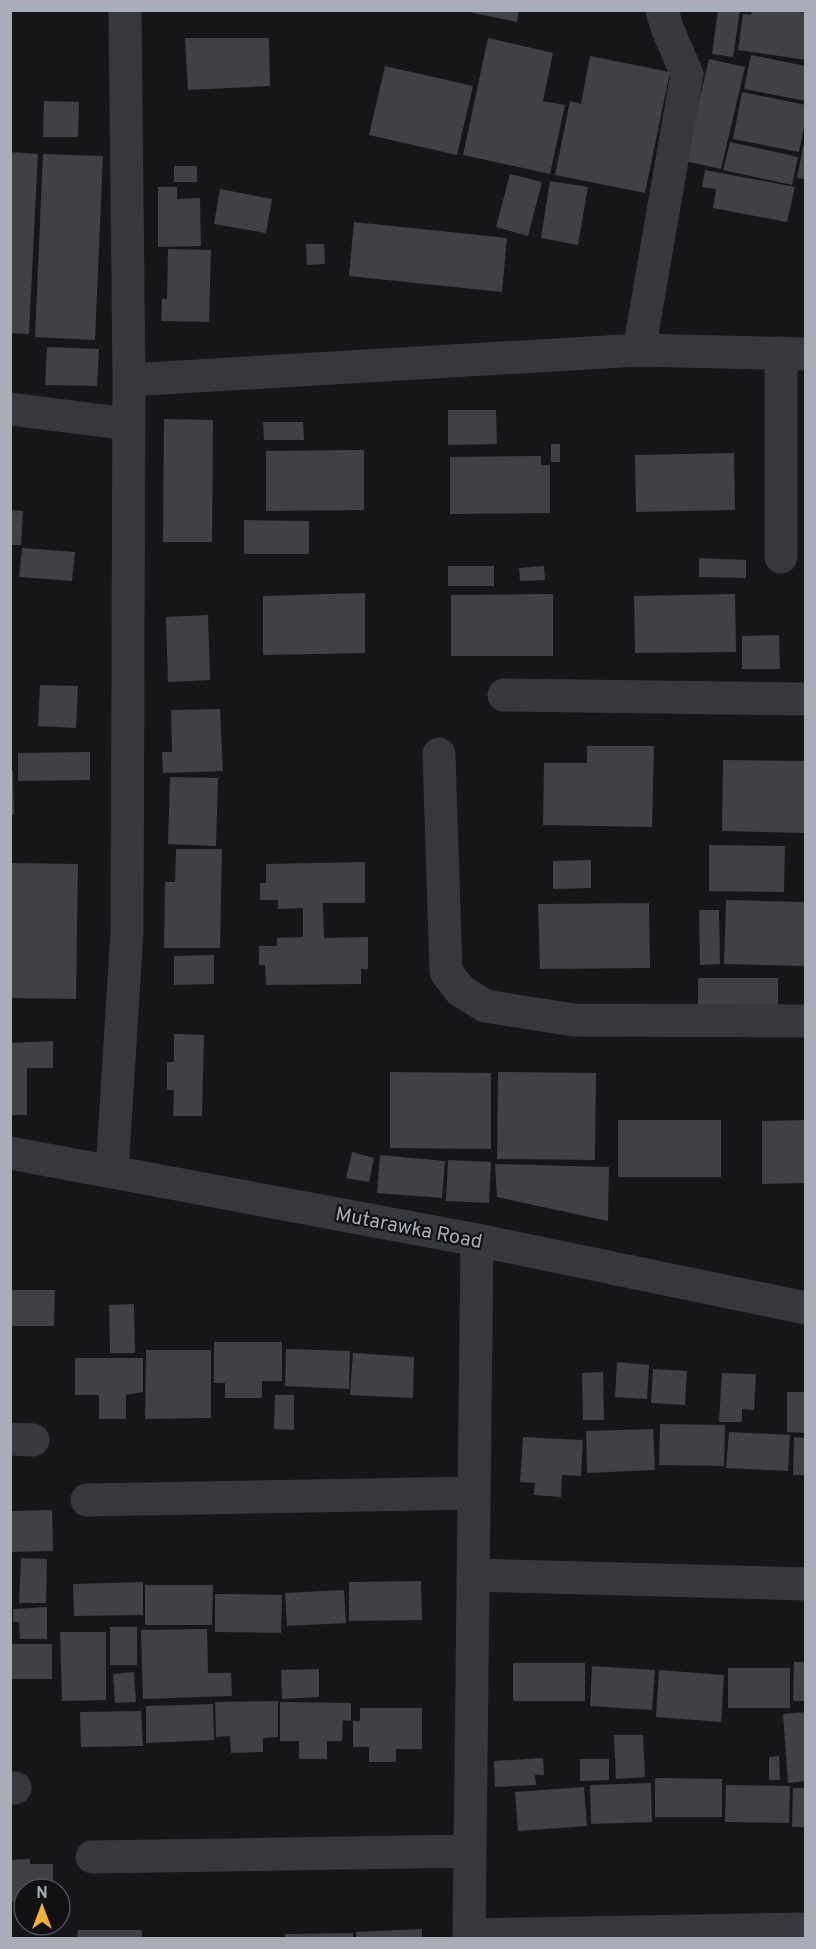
<svg xmlns="http://www.w3.org/2000/svg" width="816" height="1949" viewBox="0 0 816 1949" font-family="Overpass,sans-serif">
	<rect width="100%" height="100%" fill="#161618"/>
	<path fill="#404145" d="M460,10H519L517,22Z
		M718,10H740L733,57L712,54Z
		M752,10H790L806,13V60L738,50L743,14L751,15Z
		M185,38H269L270,86L188,90Z
		M488,38L553,53L543,101L565,105L550,174L463,155Z
		M751,55L806,66V101L744,89Z
		M590,56L670,72L645,193L555,175L570,101L581,104Z
		M709,59L745,67L721,169L685,161Z
		M385,66L473,86L457,155L369,135Z
		M742,92L806,105V117L799,152L733,139Z
		M44,101L79,102L78,137H43Z
		M730,142L798,157L792,185L723,170Z
		M804,142H806V179L797,178Z
		M10,152L38,154L29,334L10,333Z
		M43,154L103,156L95,340L35,337Z
		M174,166H197V182H174Z
		M705,170L795,187L787,222L713,208L716,189L702,187Z
		M510,174L542,182L528,236L496,227Z
		M550,181L588,187L578,245L541,238Z
		M158,187H177V199L200,198L201,246L158,247Z
		M220,189L272,199L266,233L214,224Z
		M354,222L507,238L502,292L349,276Z
		M306,244H324L325,264L307,265Z
		M168,249L211,250L209,322L161,321L162,299H167Z
		M47,347L99,349L97,386L45,385Z
		M448,410H496L497,444L448,445Z
		M164,419L213,420L212,542H163Z
		M263,422H303L304,440H264Z
		M551,444H560V462H551Z
		M364,450V510L266,511V451Z
		M734,453L735,510L636,512L635,455Z
		M541,456V465H550V513L450,514V457Z
		M10,510L23,511L21,545H10Z
		M244,520L309,521V554H244Z
		M22,548L75,552L72,581L19,577Z
		M699,558L746,560V578L699,577Z
		M448,566H494V586H448Z
		M544,566L545,580L520,581L519,568Z
		M365,593V653L263,655V596Z
		M553,594V656H451V595Z
		M735,594L736,652L635,653L634,596Z
		M208,615L210,680L168,682L166,617Z
		M779,635L780,669H742V636Z
		M40,685L78,686L76,728L38,726Z
		M220,709L223,771L163,773L162,752H172L171,710Z
		M587,746H654L652,827L543,825L544,763H587Z
		M90,752V780L18,781V753Z
		M723,760L806,761V833L722,831Z
		M10,771H13L14,815H10Z
		M170,777L218,778L216,846L168,844Z
		M709,845L785,846L784,892L709,891Z
		M176,849H222L220,948H164L165,882H175Z
		M591,860V888L553,889V861Z
		M365,862V903H323L324,938L368,937V969H361V984L266,985L265,965H259V946H277V938L303,937V908L278,909V900H260V883H266V864Z
		M10,863L78,864L76,999L10,998Z
		M726,900L806,902V966L724,964Z
		M649,903L650,968L540,969L538,904Z
		M699,910H719L720,964L700,965Z
		M214,955V984L174,985V956Z
		M698,978H778V1006H698Z
		M174,1034L204,1035L202,1116H173L174,1090H167V1062H174Z
		M53,1041V1068H27V1115H10V1043Z
		M390,1072L491,1073V1149L390,1148Z
		M498,1072L596,1073L595,1160L497,1159Z
		M618,1120H721V1177H618Z
		M806,1120V1183L762,1184V1121Z
		M352,1152L374,1158L369,1182L346,1178Z
		M380,1155L445,1161L442,1198L377,1193Z
		M448,1160L491,1162L489,1203L446,1201Z
		M495,1164L609,1167L608,1221L497,1197Z
		M10,1290H55L54,1326H10Z
		M134,1304L135,1353H110L109,1305Z
		M214,1342H282V1381H262V1398H225V1383H214Z
		M286,1349L350,1351L349,1389L285,1386Z
		M146,1350H211V1418L145,1419Z
		M353,1353L414,1357L413,1398L350,1395Z
		M75,1358H143V1392L126,1395V1419H99V1395H75Z
		M617,1362L649,1365L647,1399L615,1397Z
		M653,1369L687,1371L685,1405L651,1403Z
		M603,1372L604,1420H583L582,1373Z
		M722,1373L756,1374L754,1410L742,1409V1422H719Z
		M787,1392H806V1433L787,1432Z
		M275,1395H294V1430L274,1429Z
		M660,1424L725,1425L724,1466L659,1465Z
		M653,1429L655,1470L587,1473L586,1431Z
		M729,1432L790,1435L788,1471L726,1468Z
		M523,1437L583,1440L581,1476L562,1475L561,1497L534,1495L535,1483L520,1482Z
		M794,1437L806,1438V1475H793Z
		M52,1510L53,1551L10,1552V1511Z
		M21,1558L47,1559L46,1603H19Z
		M421,1581L422,1620L349,1621V1582Z
		M143,1582V1615L74,1616L73,1584Z
		M145,1585H213L212,1625H145Z
		M344,1590L346,1623L287,1626L285,1593Z
		M215,1594L282,1595L281,1633L215,1632Z
		M47,1607V1639H20L19,1622H13V1609Z
		M110,1627H137V1665H110Z
		M207,1629L208,1673H231L232,1696L143,1699L141,1630Z
		M60,1632H106V1700L62,1701Z
		M10,1644H52V1679H10Z
		M794,1662H806V1701H793Z
		M513,1663H585V1701H513Z
		M592,1666L655,1670L652,1710L590,1706Z
		M728,1668H790V1708H728Z
		M319,1669V1697L282,1699L281,1670Z
		M659,1670L724,1675L721,1722L656,1717Z
		M134,1672L136,1702L115,1703L113,1674Z
		M278,1701V1737L263,1738V1752L231,1753L230,1736L216,1737L215,1702Z
		M280,1702L351,1703V1721L343,1720L342,1741H327V1759H299V1741H280Z
		M213,1704L214,1740L146,1743V1706Z
		M360,1708H422V1749H396V1762H369V1747H353V1721H360Z
		M141,1711L143,1746L81,1747L80,1712Z
		M806,1712V1781L788,1783L783,1714Z
		M614,1735H643L645,1777L616,1779Z
		M779,1756L780,1780H769V1757Z
		M543,1758L544,1775H535L536,1785L495,1787L494,1761Z
		M580,1759H609V1780L580,1781Z
		M655,1778L722,1779V1817H655Z
		M651,1783L652,1822L591,1824L590,1785Z
		M726,1785L790,1786L789,1823L725,1822Z
		M584,1787L587,1826L518,1831L515,1792Z
		M793,1788H806V1827H792Z
		M30,1859V1864H53V1889H24V1902H10V1860Z
		M422,1929V1938H356V1932Z
		M78,1930H142V1938H77Z
		M353,1933V1938H285V1934Z"/>
	<g fill="none" stroke-linecap="round" stroke-linejoin="round">
		<path stroke="#37383d" stroke-width="33" d="M639,350L687,74L667,28L662,10
			M781,353V557
			M129,380L639,350L806,354
			M10,409L129,424
			M504,695L806,699
			M439,754L446,972L460,990L485,1006L574,1020L806,1021
			M112,1171L127,931L129,380L125,10
			M10,1439L33,1440
			M87,1500L474,1493
			M473,1575L806,1584
			M10,1788H15
			M92,1857L470,1851
			M469,1935L806,1929
			M469,1938L477,1240"/>
		<path stroke="#37383d" stroke-width="33" d="M10,1153L477,1240L806,1308"/>
	</g>
	<g text-anchor="middle" stroke-width="4.5" stroke-linejoin="round" paint-order="stroke">
		<g font-size="20" fill="#a8adb8" stroke="#111113">
			<text transform="translate(409 1227) rotate(11)" y="7">Mutarawka Road</text>
		</g>
	</g>
	<rect width="816" height="1949" fill="none" stroke="#a8adb8" stroke-width="24"/>
	<g transform="translate(42 1907)"><circle r="28" fill="#111113" stroke="#4d4f55" stroke-width="1.5"/>
	<path d="M0-4.5L10 22L0 15L-10 22Z" fill="#f2b134"/>
	<text y="-9" font-size="16" font-weight="bold" text-anchor="middle" fill="#a8adb8">N</text>
	</g>
</svg>
